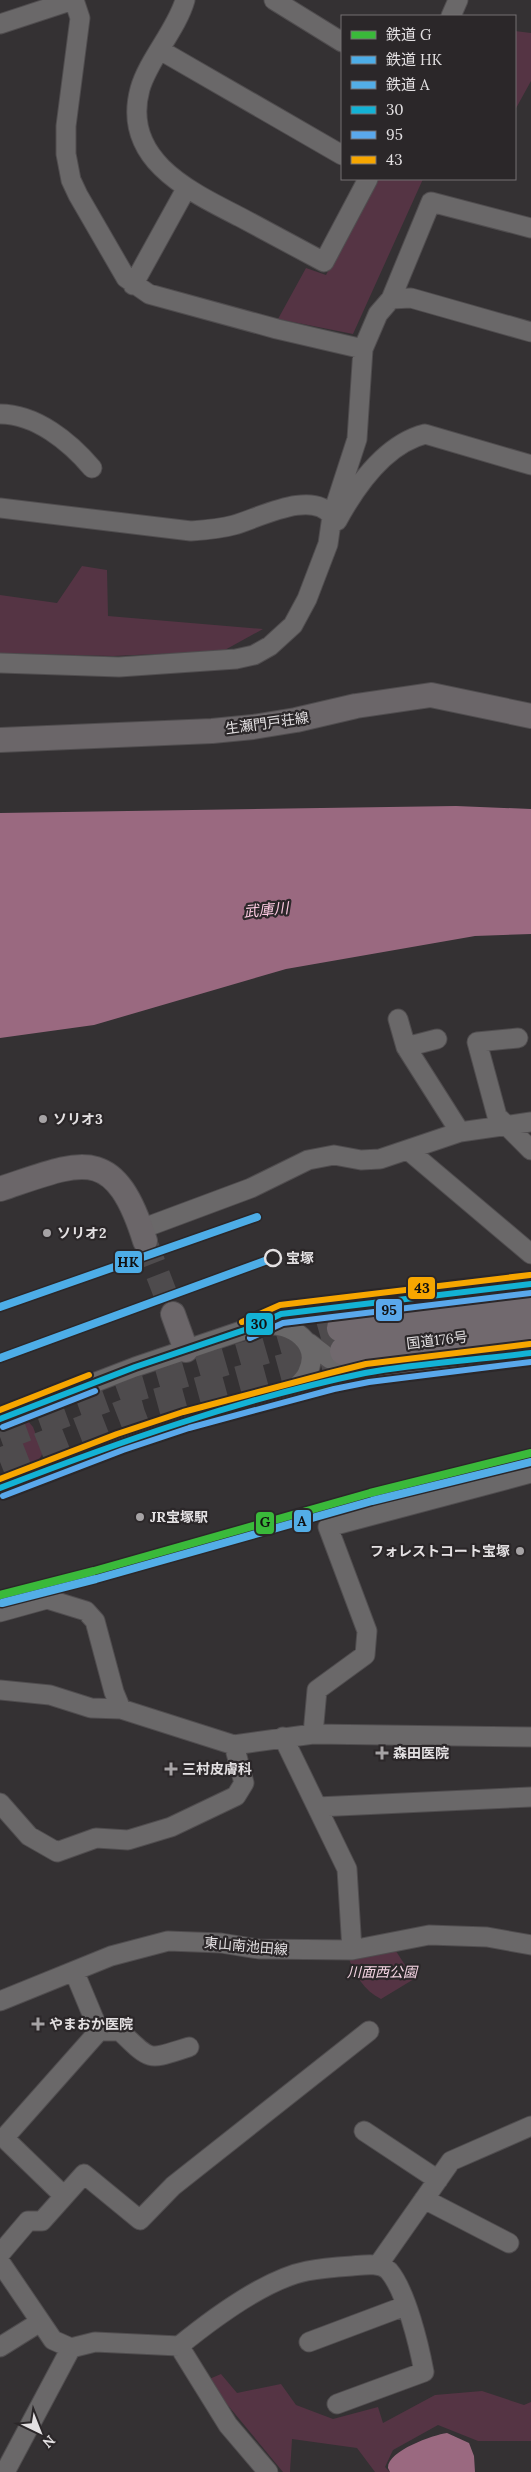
<svg xmlns="http://www.w3.org/2000/svg" width="531" height="2472" viewBox="0 0 531 2472" font-family="Lora,'Noto Sans JP',serif">
	<rect width="100%" height="100%" fill="#343133"/>
	<path fill="#553444" d="M515,31L531,33V81L515,110Z
		M377,179H423L353,334L278,319L306,268L326,275Z
		M82,566L107,570L108,616L263,629L223,651L113,656L0,653V595L57,603Z
		M28,1421L33,1427L43,1453L38,1461L31,1464C17,1456 17,1442 17,1428Z
		M394,1948L414,1979L381,1999C364,1991 355,1974 348,1957Z
		M221,2374L237,2393L281,2384L296,2405L333,2419L378,2407L383,2423L435,2395L482,2391L524,2405L531,2402V2441H478L438,2425L393,2450L385,2467L390,2472H375L357,2448L292,2439L290,2472H283L207,2380Z"/>
	<path fill="#9a6980" d="M456,806L531,809V934L475,936L286,969L94,1025L0,1038V813Z
		M447,2433L469,2443L474,2456L475,2472H390L388,2468C387,2451 433,2435 447,2433Z"/>
	<g fill="none" stroke-linecap="round" stroke-linejoin="round">
		<path stroke="#4e4b4d" stroke-width="24" stroke-dasharray="24 12" stroke-linecap="butt" d="M145,1241L173,1314"/>
		<path stroke="#4e4b4d" stroke-width="28" stroke-dasharray="28 14" stroke-linecap="butt" d="M0,1437L134,1388L341,1328
			M0,1462L143,1406L338,1353"/>
		<defs>
			<path id="minor" d="M74,0L80,18L66,126V154L71,180L78,195L126,278L149,294L277,329L363,349
				M185,0C177,29 148,60 140,89C121,159 189,191 240,217C268,232 296,247 324,262L368,179
				M274,0L342,42
				M451,16L458,0
				M0,24L73,0
				M160,50L342,155
				M133,285L186,189
				M391,299L411,298L531,332
				M0,414C36,414 70,442 92,468
				M0,508L191,531C206,530 220,529 234,525C259,518 312,489 332,516
				M337,521C356,486 386,444 425,434L531,465
				M0,663L119,667L236,659L254,655L270,646L293,625L307,599L328,544L332,516L357,439L363,349L378,314L391,299L431,202L531,228
				M398,1019L406,1047L460,1132
				M518,1038L477,1042L497,1116L531,1150
				M406,1047L437,1039
				M408,1150L531,1254
				M141,1229L251,1188L308,1160L334,1155L361,1160L380,1159L460,1132L531,1122
				M264,1325C291,1322 323,1343 307,1374C304,1380 297,1386 292,1392
				M309,1343L330,1359L366,1373
				M0,1419L135,1367L256,1326L281,1314L531,1284
				M0,1488L120,1442L186,1420L332,1381L367,1373L531,1353
				M0,1612L47,1599L86,1611L95,1621L114,1692L121,1709L234,1745L313,1734L317,1690L365,1655L367,1631L328,1527L531,1473
				M0,1690L50,1695L91,1708L121,1709
				M313,1734L531,1737
				M283,1737L347,1869L352,1950
				M0,1803L29,1836L57,1852L96,1838L128,1840L171,1827L236,1796L244,1783L234,1745
				M317,1807L531,1797
				M0,2001L111,1956L168,1941L221,1943L259,1949L352,1950L429,1935L487,1937L531,1945
				M99,2031H120C152,2062 147,2060 189,2047
				M364,2131L438,2180
				M64,2196L4,2138L99,2031L74,1971
				M424,2199L509,2243
				M0,2254L28,2221H42L84,2174L140,2220L173,2186L369,2031
				M0,2262L53,2340L71,2348L95,2342L179,2346L228,2425L268,2472
				M378,2265L451,2161L531,2126
				M309,2342L405,2306
				M179,2346C211,2320 266,2279 307,2271C322,2268 337,2267 352,2266C364,2265 380,2262 389,2271C406,2291 419,2345 424,2372L337,2404
				M0,2347L40,2322
				M5,2472L71,2348"/>
			<path id="major" d="M0,740L212,731L253,727L296,720L356,706L431,695L531,716
				M0,1189C81,1162 114,1142 145,1241
				M173,1314L186,1350"/>
			<path id="highway" d="M341,1328L531,1305
				M344,1351L531,1329"/>
		</defs>
		<use href="#minor" stroke="#504d4f" stroke-width="21"/>
		<use href="#major" stroke="#504d4f" stroke-width="26"/>
		<use href="#highway" stroke="#504d4f" stroke-width="30"/>
		<use href="#minor" stroke="#6a6869" stroke-width="19"/>
		<use href="#major" stroke="#6b6669" stroke-width="24"/>
		<use href="#highway" stroke="#71696e" stroke-width="28"/>
		<defs>
			<path id="bus-1" d="M0,1419L135,1367L256,1326L281,1314L531,1284
				M0,1488C119,1442 240,1399 365,1373C419,1363 477,1360 531,1353"/>
			<path id="bus-2" d="M250,1338L283,1323L531,1293
				M3,1427L95,1391
				M3,1496L123,1450L189,1428L334,1389L369,1382L531,1362"/>
			<path id="bus-3" d="M242,1322L280,1305L530,1275
				M0,1410L89,1375
				M0,1479L117,1434L183,1412L330,1373L366,1364L530,1344"/>
		</defs>
		<use href="#bus-1" stroke="#2b2729" stroke-width="10"/>
		<use href="#bus-2" stroke="#2b2729" stroke-width="10"/>
		<use href="#bus-3" stroke="#2b2729" stroke-width="10"/>
		<use href="#bus-1" stroke="#13b2d5" stroke-width="6"/>
		<use href="#bus-2" stroke="#5aa8eb" stroke-width="6"/>
		<use href="#bus-3" stroke="#f7a600" stroke-width="6"/>
		<defs>
			<path id="rail-1" d="M0,1595L94,1571L370,1493L531,1453"/>
			<path id="rail-2" d="M0,1307L257,1217
				M0,1358L273,1258"/>
			<path id="rail-3" d="M2,1603L96,1579L372,1501L531,1462"/>
		</defs>
		<use href="#rail-1" stroke="#2b2729" stroke-width="11"/>
		<use href="#rail-2" stroke="#2b2729" stroke-width="11"/>
		<use href="#rail-3" stroke="#2b2729" stroke-width="11"/>
		<use href="#rail-1" stroke="#3ab93a" stroke-width="8"/>
		<use href="#rail-2" stroke="#4dade7" stroke-width="8"/>
		<use href="#rail-3" stroke="#53aee7" stroke-width="8"/>
	</g>
	<g fill="#a6a3a5" stroke="#2b2729" stroke-width="2">
		<circle cx="43" cy="1119" r="5"/>
		<circle cx="47" cy="1233" r="5"/>
		<circle cx="140" cy="1517" r="5"/>
		<circle cx="520" cy="1551" r="5"/>
		<path d="M379.5 1745.5h5v5h5v5h-5v5h-5v-5h-5v-5h5z"/>
		<path d="M168.5 1761.5h5v5h5v5h-5v5h-5v-5h-5v-5h5z"/>
		<path d="M35.5 2016.5h5v5h5v5h-5v5h-5v-5h-5v-5h5z"/>
	</g>
	<circle fill="#2b2729" stroke="#e3e0e2" stroke-width="2.5" cx="273" cy="1258" r="8"/>
	<g text-anchor="middle" stroke-width="4.5" stroke-linejoin="round" paint-order="stroke">
		<g font-size="14" fill="#e3e0e2" stroke="#2b2729">
			<text transform="translate(267 723) rotate(-8)" y="5">生瀬門戸荘線</text>
			<text transform="translate(437 1340) rotate(-7)" y="5">国道176号</text>
			<text transform="translate(246 1946) rotate(5)" y="5">東山南池田線</text>
		</g>
		<g font-size="14" font-weight="bold" fill="#e3e0e2" stroke="#2b2729" text-anchor="start">
			<text x="53" y="1124">ソリオ3</text>
			<text x="57" y="1238">ソリオ2</text>
			<text x="150" y="1522">JR宝塚駅</text>
			<text x="510" y="1556" text-anchor="end">フォレストコート宝塚</text>
			<text x="393" y="1758">森田医院</text>
			<text x="182" y="1774">三村皮膚科</text>
			<text x="49" y="2029">やまおか医院</text>
		</g>
		<g font-size="14" font-weight="bold" fill="#e3e0e2" stroke="#2b2729" text-anchor="start">
			<text x="286" y="1263">宝塚</text>
		</g>
		<g font-size="14" font-style="italic" fill="#f6d5e4" stroke="#2b2729">
			<text x="382" y="1977">川面西公園</text>
		</g>
		<g font-size="15" font-style="italic" fill="#fcc9e1" stroke="#2b2729">
			<text transform="translate(266 910) rotate(-5)" y="5">武庫川</text>
		</g>
	</g>
	<g stroke="#2b2729" stroke-width="2">
		<rect x="114" y="1250" width="29" height="24" rx="5" fill="#4dade7"/>
		<rect x="407" y="1276" width="29" height="24" rx="5" fill="#f7a600"/>
		<rect x="375" y="1298" width="28" height="24" rx="5" fill="#5aa8eb"/>
		<rect x="245" y="1312" width="29" height="24" rx="5" fill="#13b2d5"/>
		<rect x="293" y="1509" width="19" height="24" rx="5" fill="#53aee7"/>
		<rect x="255" y="1511" width="20" height="24" rx="5" fill="#3ab93a"/>
	</g>
	<g font-size="14" text-anchor="middle" font-weight="bold" fill="#111">
		<text x="128" y="1267">HK</text>
		<text x="422" y="1293">43</text>
		<text x="389" y="1315">95</text>
		<text x="259" y="1329">30</text>
		<text x="302" y="1526">A</text>
		<text x="265" y="1527">G</text>
	</g>
	<rect x="341" y="15" width="175" height="165" fill="#2b2729" stroke="#757173"/>
	<rect x="351" y="31" width="25" height="8" fill="#3ab93a" stroke="#757173"/>
	<text x="386" y="40" font-size="15" fill="#e3e0e2">鉄道 G</text>
	<rect x="351" y="56" width="25" height="8" fill="#4dade7" stroke="#757173"/>
	<text x="386" y="65" font-size="15" fill="#e3e0e2">鉄道 HK</text>
	<rect x="351" y="81" width="25" height="8" fill="#53aee7" stroke="#757173"/>
	<text x="386" y="90" font-size="15" fill="#e3e0e2">鉄道 A</text>
	<rect x="351" y="106" width="25" height="8" fill="#13b2d5" stroke="#757173"/>
	<text x="386" y="115" font-size="15" fill="#e3e0e2">30</text>
	<rect x="351" y="131" width="25" height="8" fill="#5aa8eb" stroke="#757173"/>
	<text x="386" y="140" font-size="15" fill="#e3e0e2">95</text>
	<rect x="351" y="156" width="25" height="8" fill="#f7a600" stroke="#757173"/>
	<text x="386" y="165" font-size="15" fill="#e3e0e2">43</text>
	<g transform="translate(40 2432) rotate(137)" stroke="#2b2729" stroke-width="4" paint-order="stroke">
	<path d="M0-4L9 19L0 12L-9 19Z" fill="#e3e0e2"/>
	<text y="-8" font-size="14" font-weight="bold" text-anchor="middle" fill="#e3e0e2">N</text>
	</g>
</svg>
